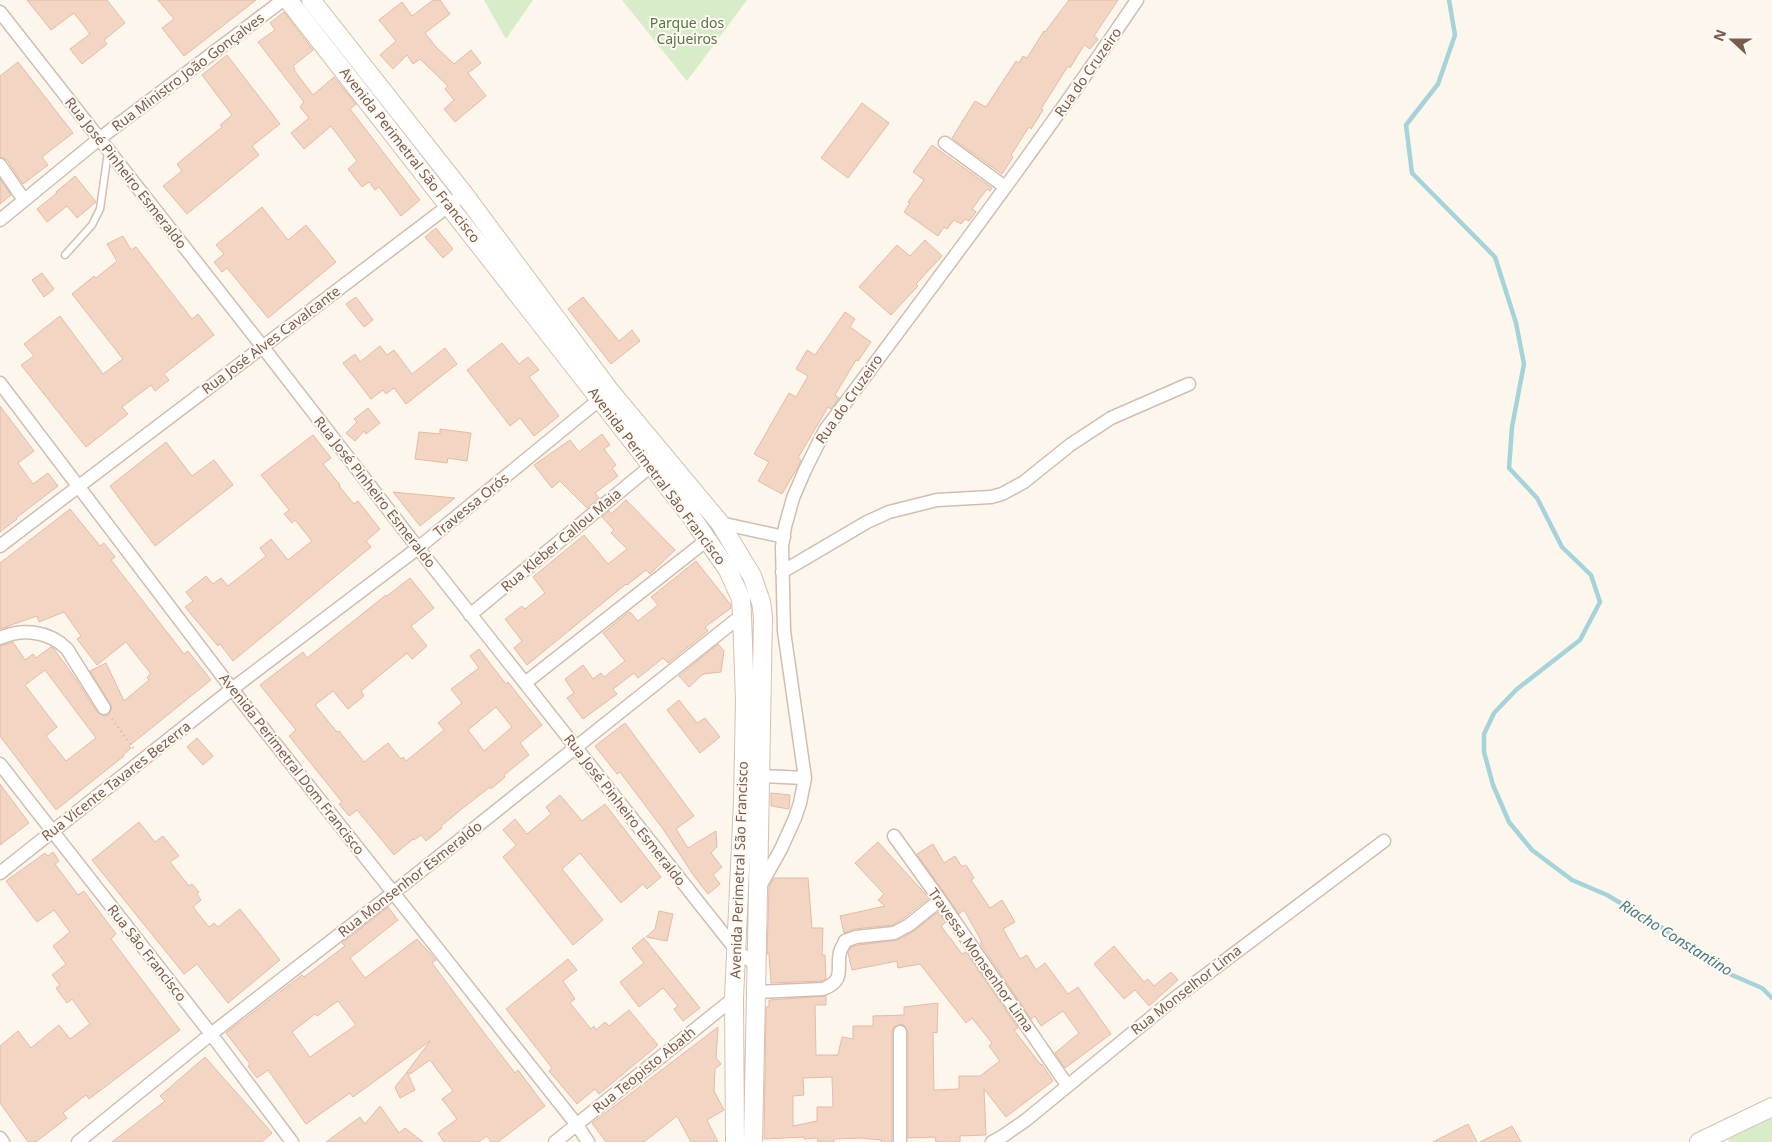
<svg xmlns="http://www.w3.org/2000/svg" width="1772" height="1142" viewBox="0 0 1772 1142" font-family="'Noto Sans',sans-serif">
	<rect width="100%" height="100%" fill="#fdf6ec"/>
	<path fill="#d8ecc9" d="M484,0H533L506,39Z
		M622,0H747L687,81Z
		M1772,1117V1142H1729L1728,1139Z"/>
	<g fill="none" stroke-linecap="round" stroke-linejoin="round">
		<path stroke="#a5d3da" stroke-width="4.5" d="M1449,0L1455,35L1438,84L1406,125L1412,173L1495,257L1516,323L1524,364L1512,427L1509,468L1537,498L1562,547L1591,575L1600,602L1580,640L1517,689L1494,713L1484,734V752L1493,785L1509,822L1532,850L1572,880L1607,895L1661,927L1718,969L1762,988L1772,998"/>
	</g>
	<path fill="#f3d5c3" stroke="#e6bba3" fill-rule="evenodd" d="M27,0H107L125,23L104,40L107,44L82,64L70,49L90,34L74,13L51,30Z
		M158,0H256L184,56L162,28L174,19Z
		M433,0H440L450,14L425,33L436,47L454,64L471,50L481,63L468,73L486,96L455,122L444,109L454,100L445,89L448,86L420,59L413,64L407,55L393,69L380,55L396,41L379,20L402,2L412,16Z
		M1069,0H1118L1094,36L1098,39L1090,49L1084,45L1070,68L1068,66L1041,109L1043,110L1031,129L1029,127L1011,155L1013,157L1002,174L952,138L975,101L986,107L1016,61L1019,63L1023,56L1027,58L1044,31L1045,32Z
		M284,12L313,50L293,66L295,69L294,70L313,95L334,77L356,104L350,109L420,200L401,216L379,187L375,190L369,182L362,187L348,169L357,161L331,126L304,149L291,133L309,118L300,107L304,102L258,42L275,30L270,23Z
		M227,55L280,124L252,146L259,155L187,214L163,186L182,171L177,164L222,127L220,125L232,115L202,75Z
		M18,62L73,133L42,157L48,165L23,184L7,160L0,157V76Z
		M862,103L889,123L848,178L821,158Z
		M932,145L992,188L990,191L987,189L972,209L976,212L969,221L965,219L961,224L954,220L947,229L944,227L938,236L904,212L910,203L908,202L924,180L913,172Z
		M75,176L96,202L77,218L67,206L47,222L37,209L57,193L56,192Z
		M0,179L11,195L0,204Z
		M262,207L288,240L306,225L336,262L268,318L227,268L222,272L214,262L224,254L216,245Z
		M436,228L453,249L443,258L425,237Z
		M123,236L131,250L136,247L192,319L198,314L214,335L164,374L169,380L155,391L151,385L122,407L128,414L86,447L21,365L34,356L24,344L60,316L103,374L123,359L72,294L94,276L96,278L117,261L107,244Z
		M925,240L942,256L916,284L918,286L891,315L859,287L897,245L910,256Z
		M42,273L54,289L44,297L32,280Z
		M356,297L373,320L364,327L346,304Z
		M583,297L619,341L632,330L640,341L611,364L568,309Z
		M845,312L855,319L850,327L871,342L858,361L856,360L835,395L839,398L831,409L828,407L815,429L798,458L801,460L799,465L782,494L758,481L769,462L754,454L789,393L796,397L808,376L796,369L807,350L815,355Z
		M502,343L519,364L528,357L539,370L529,377L559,416L534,436L520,418L510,426L467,370Z
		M380,346L387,355L394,350L412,374L445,348L457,364L406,404L394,388L386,394L383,390L371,399L343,363L355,354L360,362Z
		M0,406L34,451L18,463L33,484L48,473L58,486L16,518L17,519L0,532Z
		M368,408L380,423L366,434L364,431L355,441L346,433L357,422L354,419Z
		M440,429L471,433L467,461L448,458L447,463L415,459L419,432L440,434Z
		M602,434L610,445L604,449L616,465L612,468L618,476L595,493L599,498L587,508L560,481L552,488L534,465L570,440L579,452Z
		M313,435L331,458L323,464L340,485L339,486L354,504L358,501L380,529L366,541L371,547L233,661L220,644L218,646L185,607L193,601L186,592L206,576L213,584L221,578L228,586L266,556L260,548L271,539L288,560L312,541L295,520L292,523L284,514L289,510L261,475Z
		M166,442L192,476L214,460L233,485L155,546L110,486Z
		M393,492L455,498L420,526Z
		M626,500L675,550L650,574L646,570L627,585L626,584L527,665L514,648L522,641L505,619L522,606L525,609L545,593L533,577L584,535L608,564L627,549L611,533L614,530L602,517L609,511L611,514Z
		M70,509L100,546L104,543L115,557L111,560L184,654L188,651L211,680L129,746L131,748L123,755L124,756L56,810L0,736V646L13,642L25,660L33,654L36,658L51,647L54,649L75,678L97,712L104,716L109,715L112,707L90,671L106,663L124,701L149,680L147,677L151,674L126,642L97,665L77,639L81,636L64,612L39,622L37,616L0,629V563ZM45,670L96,738L66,761L46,736L57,727L25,685Z
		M696,561L731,605V608L705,627L708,631L668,663L663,658L638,678L634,673L613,689L617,694L583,719L567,698L574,693L565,679L583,665L593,679L601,673L604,677L625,661L603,633L629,612L631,613L638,621L658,605L651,597Z
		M410,578L434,608L411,626L427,646L412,659L407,653L361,691L364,696L348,709L333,691L315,705L337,732L339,731L364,762L388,743L401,759L403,757L406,761L444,730L438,723L462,703L451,689L479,668L470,656L479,649L506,684L508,682L542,725L520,743L529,755L504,775L505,777L491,789L490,787L468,804L441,826L442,828L426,841L421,835L414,840L413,839L394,855L357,810L349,816L339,804L342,802L289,736L296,730L260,685L303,652L307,658L386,595L387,596ZM496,707L512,727L484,751L468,730Z
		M718,644L724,651L721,672L703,674L689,687L679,676Z
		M679,700L697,723L705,718L720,737L700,753L667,710Z
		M625,723L694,816L676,829L688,848L716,831L717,847L711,853L722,867L713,875L720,884L708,894L694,876L663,829L620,772L617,774L595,746Z
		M197,738L213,756L203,765L187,747Z
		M0,784L29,823L0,845Z
		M771,793L790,795L789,809L771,806Z
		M560,795L582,821L605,804L661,877L647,889L643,884L621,903L580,853L562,869L603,920L573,945L503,857L516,845L503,830L515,819L527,834L551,814L546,807Z
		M139,822L155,842L163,836L179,856L170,862L189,886L192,884L199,892L197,894L201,900L193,907L209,927L214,923L218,927L240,909L280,960L228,1003L197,964L184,974L92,860Z
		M878,842L929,898L904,918L892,925L855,929L844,933L840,916L885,906L878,900L884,894L855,863Z
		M933,844L944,863L955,856L962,867L966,865L974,878L971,880L990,908L1002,900L1015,922L1003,929L1020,959L1027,955L1036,970L1045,963L1068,994L1078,987L1111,1034L1065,1068L1055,1053L1079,1033L1063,1011L1041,1026L1035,1016L1031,1019L980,943L982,942L964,910L959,914L917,854Z
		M53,852L59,861L55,864L78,895L84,891L116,934L111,939L180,1030L89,1099L86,1095L63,1113L67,1118L36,1142H28L0,1103V1046L18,1031L31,1048L59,1025L70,1039L90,1024L72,999L67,1003L56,988L60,985L52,975L66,964L53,946L70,932L54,910L37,922L6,881L45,853L48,856Z
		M774,878H808L812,928H823L822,955H825L826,979L821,981L771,983L769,954H767L769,887Z
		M388,907L398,920L350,958L365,978L417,939L436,960L432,963L488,1038L515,1073L518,1070L545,1106L498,1142H491L487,1136L479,1142H444L438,1133L457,1119L442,1099L453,1091L430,1060L410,1074L407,1072L430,1041L353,1097L350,1093L306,1124L268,1070L257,1078L248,1066L250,1064L226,1033L302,975L304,977L345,946L342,943ZM338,1001L356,1025L310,1057L292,1032L315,1014L317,1016Z
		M659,911L673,914L667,941L646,937L655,929Z
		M938,912L946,922L941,926L962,954L966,952L1018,1028L1014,1030L1041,1065L1042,1064L1053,1081L1006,1117L984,1089L986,1135L960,1136V1142H936L935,1137L908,1138V1032L904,1025L900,1024L893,1028L892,1032V1142H881L882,1140L860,1138L834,1139V1142H818L817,1138L804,1139V1137L764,1139L766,1007H769V1000L826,996V1005H815L816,1055H838L842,1037L853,1039V1026H873V1016L904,1015V1007L938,1003L937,1033L933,1032L934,1090L959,1089V1076H980L1000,1061L989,1046L992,1043L972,1018L966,1023L920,964L898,968L897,961L852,970L848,953L851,947L858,945L898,940L914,931ZM832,1077L833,1107H817V1121L793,1126V1096L804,1095L803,1078Z
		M644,938L700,1008L683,1021L674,1009L678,1006L663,988L639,1007L620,982L644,963L632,948Z
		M1114,946L1144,982L1148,979L1154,986L1171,972L1178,980L1149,1006L1135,990L1124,999L1094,964Z
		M568,959L577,970L563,981L575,999L570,1003L591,1029L594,1026L596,1030L605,1022L609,1026L629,1010L658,1045L599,1094L595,1089L577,1104L549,1071L552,1068L506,1009Z
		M718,1027L716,1058L721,1064L715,1069L714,1091L724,1110L707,1120L718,1142H691L677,1116L644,1142H606L592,1123Z
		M205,1057L272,1133L262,1142H112L165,1101L160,1096Z
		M407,1072L415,1090L400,1098L395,1087Z
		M380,1106L399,1133L405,1128L423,1142H326L360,1117L365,1124Z
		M1468,1124L1477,1142H1433Z
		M1512,1126L1521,1142H1480Z"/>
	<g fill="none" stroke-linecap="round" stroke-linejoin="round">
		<defs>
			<path id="lane" d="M65,255L92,225L100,209L108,152"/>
			<path id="street" d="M0,12L262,346L418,548L737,951L756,965
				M945,143L1005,187
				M0,165L24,200
				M0,220L99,139L283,0
				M0,383L232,689L577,1125L588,1142
				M720,523L784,537
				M0,546L464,194
				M782,572L867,522L889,512L937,500L991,497L1002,494L1024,482L1070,445L1111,418L1189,384
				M470,615L651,466
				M0,638C23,628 49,631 67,649L104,708
				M525,683L707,540
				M0,764L211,1034L292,1142
				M761,776L805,778
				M894,836L940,900L1067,1085
				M0,873L232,689L418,548L605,395
				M759,888L781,849L795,818L800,803L805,778L784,631L782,547L785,527L793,498L805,470L825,430C931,288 1038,147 1137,0
				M755,992L823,989C846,980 836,969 840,952C841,948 844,945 845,941L856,937L894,933L909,925L940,900
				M900,1032V1142
				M0,1138L3,1142
				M78,1142L211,1034L393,893L742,615
				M555,1142L734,998
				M992,1142L1003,1136L1026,1120L1175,998L1384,841"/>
			<path id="secondary" d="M288,0L690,515L728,570L741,599L742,615L745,701L743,801L734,998L735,1142
				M311,0L464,194L610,391L720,523L752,576L761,602L763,617C761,792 756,967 753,1142
				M1699,1142L1772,1107"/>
		</defs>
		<use href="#lane" stroke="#d1beb0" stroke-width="9"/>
		<use href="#street" stroke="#d1beb0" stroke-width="15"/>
		<use href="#secondary" stroke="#d6c0b0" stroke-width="20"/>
		<path stroke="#d9b8a5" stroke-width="2.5" stroke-dasharray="1 4" stroke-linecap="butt" d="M112,719L134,749"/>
		<use href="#lane" stroke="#fff" stroke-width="6"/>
		<use href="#street" stroke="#fff" stroke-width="12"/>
		<use href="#secondary" stroke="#fff" stroke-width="18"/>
	</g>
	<g text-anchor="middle" stroke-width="4" stroke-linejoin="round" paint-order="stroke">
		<g font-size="14" fill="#537a41" stroke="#fffaf3">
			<text x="687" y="28">Parque dos<tspan x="687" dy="16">Cajueiros</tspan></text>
		</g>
		<g font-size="14" fill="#7a5c4d" stroke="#fffaf3">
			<text transform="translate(188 72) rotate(-37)" y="5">Rua Ministro João Gonçalves</text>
			<text transform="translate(1088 72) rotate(-55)" y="5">Rua do Cruzeiro</text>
			<text transform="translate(410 155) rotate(52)" y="5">Avenida Perimetral São Francisco</text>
			<text transform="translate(126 173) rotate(52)" y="5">Rua José Pinheiro Esmeraldo</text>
			<text transform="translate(271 340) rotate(-37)" y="5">Rua José Alves Cavalcante</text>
			<text transform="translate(849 399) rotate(-55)" y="5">Rua do Cruzeiro</text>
			<text transform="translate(657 476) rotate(53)" y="5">Avenida Perimetral São Francisco</text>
			<text transform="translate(375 492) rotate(52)" y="5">Rua José Pinheiro Esmeraldo</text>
			<text transform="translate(471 505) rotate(-39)" y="5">Travessa Orós</text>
			<text transform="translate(561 540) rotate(-40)" y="5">Rua Kleber Callou Maia</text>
			<text transform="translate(292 764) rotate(52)" y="5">Avenida Perimetral Dom Francisco</text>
			<text transform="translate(116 781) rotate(-38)" y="5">Rua Vicente Tavares Bezerra</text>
			<text transform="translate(625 810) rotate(52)" y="5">Rua José Pinheiro Esmeraldo</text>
			<text transform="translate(739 870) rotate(-88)" y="5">Avenida Perimetral São Francisco</text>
			<text transform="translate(410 879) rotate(-38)" y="5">Rua Monsenhor Esmeraldo</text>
			<text transform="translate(147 953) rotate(52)" y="5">Rua São Francisco</text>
			<text transform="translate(981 960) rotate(55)" y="5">Travessa Monsenhor Lima</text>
			<text transform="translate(1186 990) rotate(-38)" y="5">Rua Monselhor Lima</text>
			<text transform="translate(644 1070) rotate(-39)" y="5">Rua Teopisto Abath</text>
		</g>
		<g font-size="15" font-style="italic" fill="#437c86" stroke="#fffaf3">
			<text transform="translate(1676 938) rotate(32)" y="5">Riacho Constantino</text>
		</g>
	</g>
	<g transform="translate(1732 40) rotate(291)" stroke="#fffaf3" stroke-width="4" paint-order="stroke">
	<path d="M0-4L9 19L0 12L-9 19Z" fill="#7a5c4d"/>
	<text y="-8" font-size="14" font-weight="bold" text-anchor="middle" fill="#7a5c4d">N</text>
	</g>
</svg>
